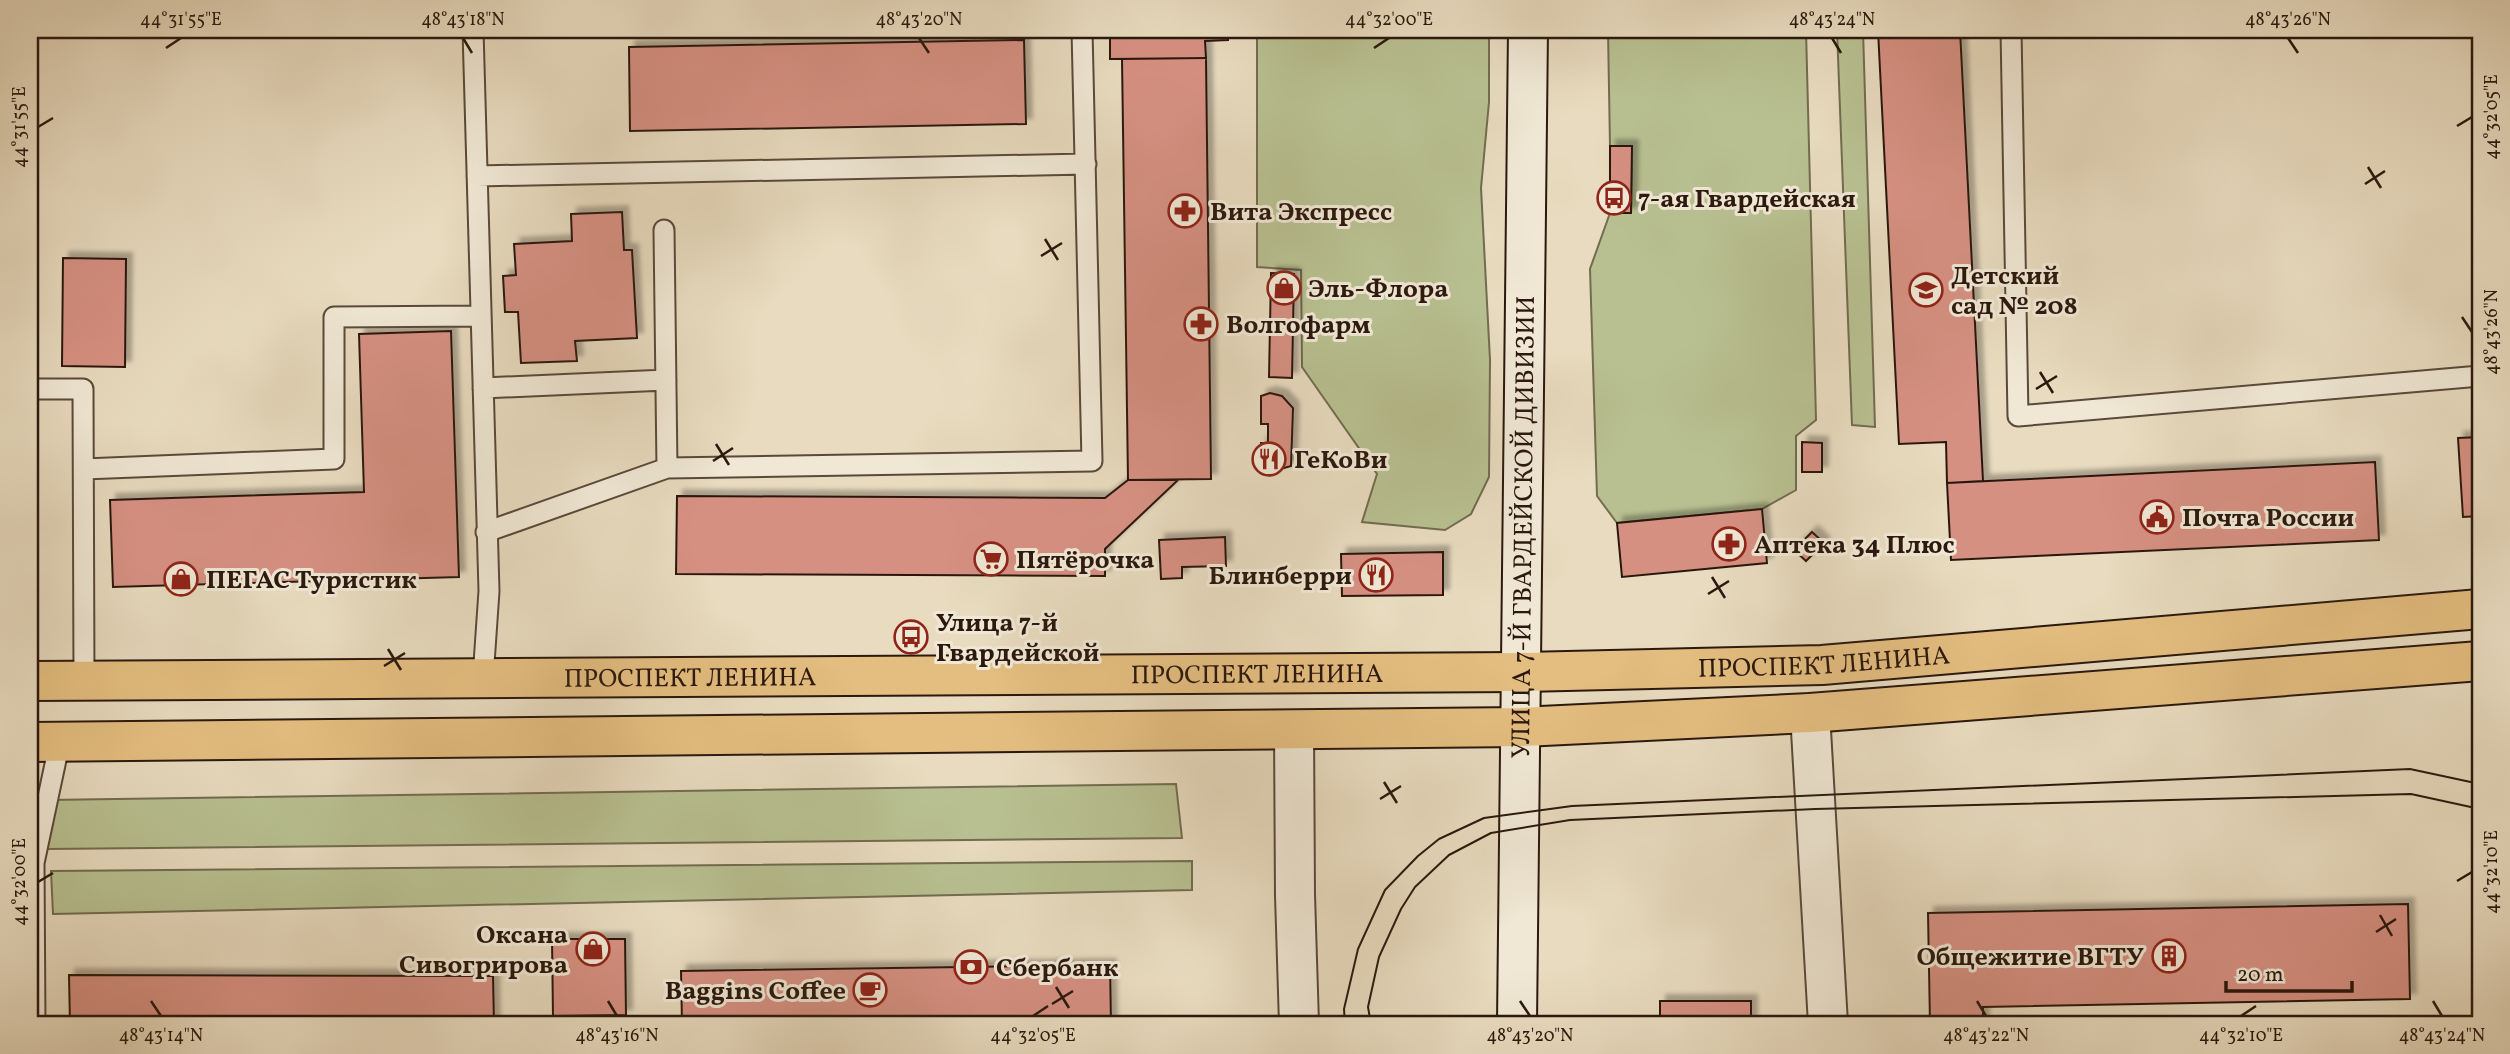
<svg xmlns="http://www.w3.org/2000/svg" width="2510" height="1054" viewBox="0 0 2510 1054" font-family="Vollkorn,serif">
	<defs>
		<filter id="shadow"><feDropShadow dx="6" dy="-6" stdDeviation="2" flood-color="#0004"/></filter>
	</defs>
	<rect width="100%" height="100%" fill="#e8dbbf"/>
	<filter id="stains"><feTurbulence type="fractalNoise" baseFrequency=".00286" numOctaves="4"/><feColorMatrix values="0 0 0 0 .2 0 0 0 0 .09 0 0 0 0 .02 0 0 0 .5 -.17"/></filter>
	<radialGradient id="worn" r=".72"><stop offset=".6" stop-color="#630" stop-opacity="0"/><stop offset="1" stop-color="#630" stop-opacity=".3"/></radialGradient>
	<path fill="#b8c091" stroke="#726c50" stroke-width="2" d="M1257,30H1489V102L1481,188L1490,360L1489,477L1471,514L1445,530L1362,522L1377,474L1302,367L1301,270L1257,267Z
		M1608,30H1806L1816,420L1796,436V490L1762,509L1617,523L1597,496L1590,269L1610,213H1631L1632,146H1610Z
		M1837,30H1863L1875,427L1852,425Z
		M1176,784L1182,838L47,849V800Z
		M1192,861V890L53,914L51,871Z"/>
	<path fill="#d69082" stroke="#2b180e" stroke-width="2" filter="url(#shadow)" d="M1110,30H1228V40L1205,41L1206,58L1110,59Z
		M1878,30H1960L1983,481L1947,483L1946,442L1899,444Z
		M1024,40L1026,124L630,131L629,47Z
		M1206,58L1211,479L1128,480L1122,59Z
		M1610,146H1632L1631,213H1610Z
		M622,212L624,250H632L637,338L575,341L577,361L521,363L518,312H505L503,276L516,275L514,244L572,241L571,214Z
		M63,258L126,259L125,367L62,366Z
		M1271,273L1294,274L1292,378L1269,377Z
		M451,331L459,577L113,587L110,500L364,492L359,334Z
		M1270,393L1282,396L1293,408L1291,466L1271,472L1261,464V443H1268V424H1261V396Z
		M2480,437V516L2463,517L2458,438Z
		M1802,442L1822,443V472H1802Z
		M2375,462L2379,540L1951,560L1947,483Z
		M1128,480H1178L1105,549V576L676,574L677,496L1105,498Z
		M1762,509L1767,563L1622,577L1617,523Z
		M1812,532L1824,543L1806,561L1794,550Z
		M1225,537L1226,566L1182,567V578L1161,579L1159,540Z
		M1443,552V595L1342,596L1341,554Z
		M2408,904L2410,999L1983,1007V1024H1930L1928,913Z
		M552,939H625L626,1015L553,1016Z
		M1110,965L1111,1024H682L681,971Z
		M69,975L493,976L494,1024H70Z
		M1660,1001H1751V1024H1660Z"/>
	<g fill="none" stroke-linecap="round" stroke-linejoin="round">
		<defs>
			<path id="lane" d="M473,30L489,591L483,678
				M2011,30L2018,416L2480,376
				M477,176L1086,164
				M664,230L667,468
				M483,388L666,380
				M30,389H83L84,680
				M84,469L334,459V317L481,316
				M486,532L667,468L1092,461L1082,30
				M35,1024L34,863L60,741"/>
			<path id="street" d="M1810,713L1828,1024
				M1294,730L1295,895L1299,1024"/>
			<g id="secondary">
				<path id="s1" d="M1517,1024L1528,30"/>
			</g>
			<g id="primary">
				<path id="s2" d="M30,681L1519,672L1822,665L2480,609"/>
				<path d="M30,742L1521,727L1810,713L2480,661"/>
			</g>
		</defs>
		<use href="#lane" stroke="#5a493a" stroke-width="23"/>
		<use href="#street" stroke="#5a493a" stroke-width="42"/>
		<use href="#secondary" stroke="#2b180e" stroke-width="42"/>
		<use href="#primary" stroke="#2b180e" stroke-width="42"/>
		<use href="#lane" stroke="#f0e8d5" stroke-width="19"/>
		<use href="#street" stroke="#f0e8d5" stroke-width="38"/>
		<use href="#secondary" stroke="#f0e8d5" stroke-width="38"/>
		<use href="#primary" stroke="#e4be80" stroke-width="38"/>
		<path stroke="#2b180e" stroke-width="2" d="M1345,1024L1344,1009L1358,949L1385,890L1418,856L1439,839L1484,818L1572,806L2410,769L2480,784
			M1371,1024L1368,1007L1379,957L1401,909L1415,887L1449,855L1491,833L1570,820L1815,809L2411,794L2480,809"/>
	</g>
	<path fill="none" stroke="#2b180e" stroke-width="2.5" d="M463,38L472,53M919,38L929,53M1832,38L1841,53M2288,38L2298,53M166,48L181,38M1374,48L1389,38M2457,126L2472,117M38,127L53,118M2368,167L2381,188M2365,184L2385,171M1045,239L1058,260M1041,256L1062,243M2462,317L2472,332M2040,372L2053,393M2036,389L2057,376M716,444L729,465M713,461L733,448M1712,577L1725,598M1708,594L1729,581M388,649L401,670M384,666L405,653M1384,782L1397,803M1380,799L1401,786M2457,881L2472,872M38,882L53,873M2380,915L2392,936M2376,932L2396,919M1056,987L1069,1008M151,1001L161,1016M608,1001L617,1016M1520,1001L1530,1016M1977,1001L1986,1016M2433,1001L2442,1016M1052,1004L1073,991M1033,1016L1048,1006M2241,1016L2256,1006"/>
	<defs>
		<symbol id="bus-ring" viewBox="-11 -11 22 22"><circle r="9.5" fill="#f0e8d5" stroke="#8f2418" stroke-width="1.5"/><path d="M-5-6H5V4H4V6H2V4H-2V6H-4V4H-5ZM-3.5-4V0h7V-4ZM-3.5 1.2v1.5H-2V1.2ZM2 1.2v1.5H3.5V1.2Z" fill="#8f2418"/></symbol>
		<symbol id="pharmacy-ring" viewBox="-11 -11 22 22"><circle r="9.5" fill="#f0e8d5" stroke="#8f2418" stroke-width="1.5"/><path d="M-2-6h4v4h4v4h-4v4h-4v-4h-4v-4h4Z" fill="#8f2418"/></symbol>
		<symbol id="shop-ring" viewBox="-11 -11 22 22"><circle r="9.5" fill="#f0e8d5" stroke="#8f2418" stroke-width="1.5"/><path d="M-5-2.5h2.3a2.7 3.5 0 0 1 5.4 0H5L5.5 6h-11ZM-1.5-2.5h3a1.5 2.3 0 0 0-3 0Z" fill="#8f2418"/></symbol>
		<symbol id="school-ring" viewBox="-11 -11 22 22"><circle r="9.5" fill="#f0e8d5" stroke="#8f2418" stroke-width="1.5"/><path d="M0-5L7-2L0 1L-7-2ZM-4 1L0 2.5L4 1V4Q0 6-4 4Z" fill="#8f2418"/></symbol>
		<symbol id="restaurant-ring" viewBox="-11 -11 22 22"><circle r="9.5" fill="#f0e8d5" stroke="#8f2418" stroke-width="1.5"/><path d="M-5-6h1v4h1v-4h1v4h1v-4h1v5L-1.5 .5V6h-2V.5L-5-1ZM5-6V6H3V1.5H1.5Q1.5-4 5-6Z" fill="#8f2418"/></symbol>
		<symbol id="civic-ring" viewBox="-11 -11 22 22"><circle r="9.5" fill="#f0e8d5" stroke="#8f2418" stroke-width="1.5"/><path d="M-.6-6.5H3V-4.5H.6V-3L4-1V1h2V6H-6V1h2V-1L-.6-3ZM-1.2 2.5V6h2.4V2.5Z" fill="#8f2418"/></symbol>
		<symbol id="supermarket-ring" viewBox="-11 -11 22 22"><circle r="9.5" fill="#f0e8d5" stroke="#8f2418" stroke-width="1.5"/><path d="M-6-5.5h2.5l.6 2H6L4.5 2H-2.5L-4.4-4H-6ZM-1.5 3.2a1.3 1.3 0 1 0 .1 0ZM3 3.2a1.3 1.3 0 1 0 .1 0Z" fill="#8f2418"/></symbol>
		<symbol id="building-ring" viewBox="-11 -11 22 22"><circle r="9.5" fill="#f0e8d5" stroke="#8f2418" stroke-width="1.5"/><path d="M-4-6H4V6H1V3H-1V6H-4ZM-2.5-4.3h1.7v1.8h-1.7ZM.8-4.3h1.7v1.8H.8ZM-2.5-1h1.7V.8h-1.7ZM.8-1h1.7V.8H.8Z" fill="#8f2418"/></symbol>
		<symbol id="bank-ring" viewBox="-11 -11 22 22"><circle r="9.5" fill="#f0e8d5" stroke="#8f2418" stroke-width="1.5"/><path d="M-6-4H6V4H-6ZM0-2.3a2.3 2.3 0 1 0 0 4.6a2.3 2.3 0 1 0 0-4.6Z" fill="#8f2418"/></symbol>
		<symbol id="cafe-ring" viewBox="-11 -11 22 22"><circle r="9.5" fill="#f0e8d5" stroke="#8f2418" stroke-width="1.5"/><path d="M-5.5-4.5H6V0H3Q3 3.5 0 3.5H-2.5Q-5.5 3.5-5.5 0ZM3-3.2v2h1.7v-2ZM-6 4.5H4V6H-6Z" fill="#8f2418"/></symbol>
	</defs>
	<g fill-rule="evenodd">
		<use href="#bus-ring" x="1595" y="179" width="38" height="38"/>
		<use href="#pharmacy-ring" x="1166" y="192" width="38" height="38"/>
		<use href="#shop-ring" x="1265" y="269" width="38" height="38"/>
		<use href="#school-ring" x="1907" y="271" width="38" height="38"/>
		<use href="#pharmacy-ring" x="1182" y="305" width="38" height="38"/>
		<use href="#restaurant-ring" x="1250" y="440" width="38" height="38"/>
		<use href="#civic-ring" x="2138" y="498" width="38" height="38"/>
		<use href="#pharmacy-ring" x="1710" y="525" width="38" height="38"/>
		<use href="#supermarket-ring" x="972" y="540" width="38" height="38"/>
		<use href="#restaurant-ring" x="1357" y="556" width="38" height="38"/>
		<use href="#shop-ring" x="162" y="560" width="38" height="38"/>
		<use href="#bus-ring" x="892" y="618" width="38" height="38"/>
		<use href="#shop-ring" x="574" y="930" width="38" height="38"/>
		<use href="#building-ring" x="2150" y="937" width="38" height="38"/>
		<use href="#bank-ring" x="952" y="948" width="38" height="38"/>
		<use href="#cafe-ring" x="851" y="971" width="38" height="38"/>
	</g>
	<g text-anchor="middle" stroke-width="6" stroke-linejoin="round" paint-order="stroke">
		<g font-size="26" font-weight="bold" fill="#2b180e" stroke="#f0e8d5" text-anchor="start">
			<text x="1638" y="207">7-ая Гвардейская</text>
			<text x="1210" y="220">Вита Экспресс</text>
			<text x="1951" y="284">Детский<tspan x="1951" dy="30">сад № 208</tspan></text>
			<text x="1308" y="297">Эль-Флора</text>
			<text x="1226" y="333">Волгофарм</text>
			<text x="1294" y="468">ГеКоВи</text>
			<text x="2182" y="526">Почта России</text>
			<text x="1754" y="553">Аптека 34 Плюс</text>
			<text x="1016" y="568">Пятёрочка</text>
			<text x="1352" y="584" text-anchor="end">Блинберри</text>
			<text x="206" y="588">ПЕГАС Туристик</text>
			<text x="936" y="631">Улица 7-й<tspan x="936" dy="30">Гвардейской</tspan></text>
			<text x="568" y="943" text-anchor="end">Оксана<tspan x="568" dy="30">Сивогрирова</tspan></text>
			<text x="2144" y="965" text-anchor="end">Общежитие ВГТУ</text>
			<text x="996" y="976">Сбербанк</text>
			<text x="846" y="999" text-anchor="end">Baggins Coffee</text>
		</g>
		<g font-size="26" fill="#2b180e" stroke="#f0e8d5">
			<text dy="9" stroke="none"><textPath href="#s1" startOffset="497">УЛИЦА 7-Й ГВАРДЕЙСКОЙ ДИВИЗИИ</textPath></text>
			<text dy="9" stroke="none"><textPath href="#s2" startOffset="1794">ПРОСПЕКТ ЛЕНИНА</textPath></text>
			<text dy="9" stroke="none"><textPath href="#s2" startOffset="1227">ПРОСПЕКТ ЛЕНИНА</textPath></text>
			<text dy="9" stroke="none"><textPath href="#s2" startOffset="660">ПРОСПЕКТ ЛЕНИНА</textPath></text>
		</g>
	</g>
	<rect width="2510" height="1054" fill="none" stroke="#e8dbbf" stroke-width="77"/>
	<path d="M2226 981v10h126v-10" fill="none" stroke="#2b180e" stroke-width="3.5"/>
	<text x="2237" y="981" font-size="21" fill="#2b180e" stroke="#f0e8d5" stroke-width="5" paint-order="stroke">20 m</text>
	<rect x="38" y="38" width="2434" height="978" fill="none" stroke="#2b180e" stroke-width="2.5"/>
	<g font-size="18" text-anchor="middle" fill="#2b180e">
		<text x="181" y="25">44°31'55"E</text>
		<text x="463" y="25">48°43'18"N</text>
		<text x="919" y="25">48°43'20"N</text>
		<text x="1389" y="25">44°32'00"E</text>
		<text x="1832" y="25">48°43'24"N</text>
		<text x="2288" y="25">48°43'26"N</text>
		<text transform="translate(2491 117) rotate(-90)" y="6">44°32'05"E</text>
		<text transform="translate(19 127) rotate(-90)" y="6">44°31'55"E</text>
		<text transform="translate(2491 332) rotate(-90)" y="6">48°43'26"N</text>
		<text transform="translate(2491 872) rotate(-90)" y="6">44°32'10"E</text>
		<text transform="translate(19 882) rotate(-90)" y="6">44°32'00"E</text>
		<text x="161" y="1041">48°43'14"N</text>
		<text x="617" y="1041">48°43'16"N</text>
		<text x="1033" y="1041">44°32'05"E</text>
		<text x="1530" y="1041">48°43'20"N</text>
		<text x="1986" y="1041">48°43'22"N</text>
		<text x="2241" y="1041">44°32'10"E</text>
		<text x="2442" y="1041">48°43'24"N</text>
	</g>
	<rect width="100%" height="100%" filter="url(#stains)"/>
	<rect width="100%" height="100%" fill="url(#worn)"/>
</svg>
